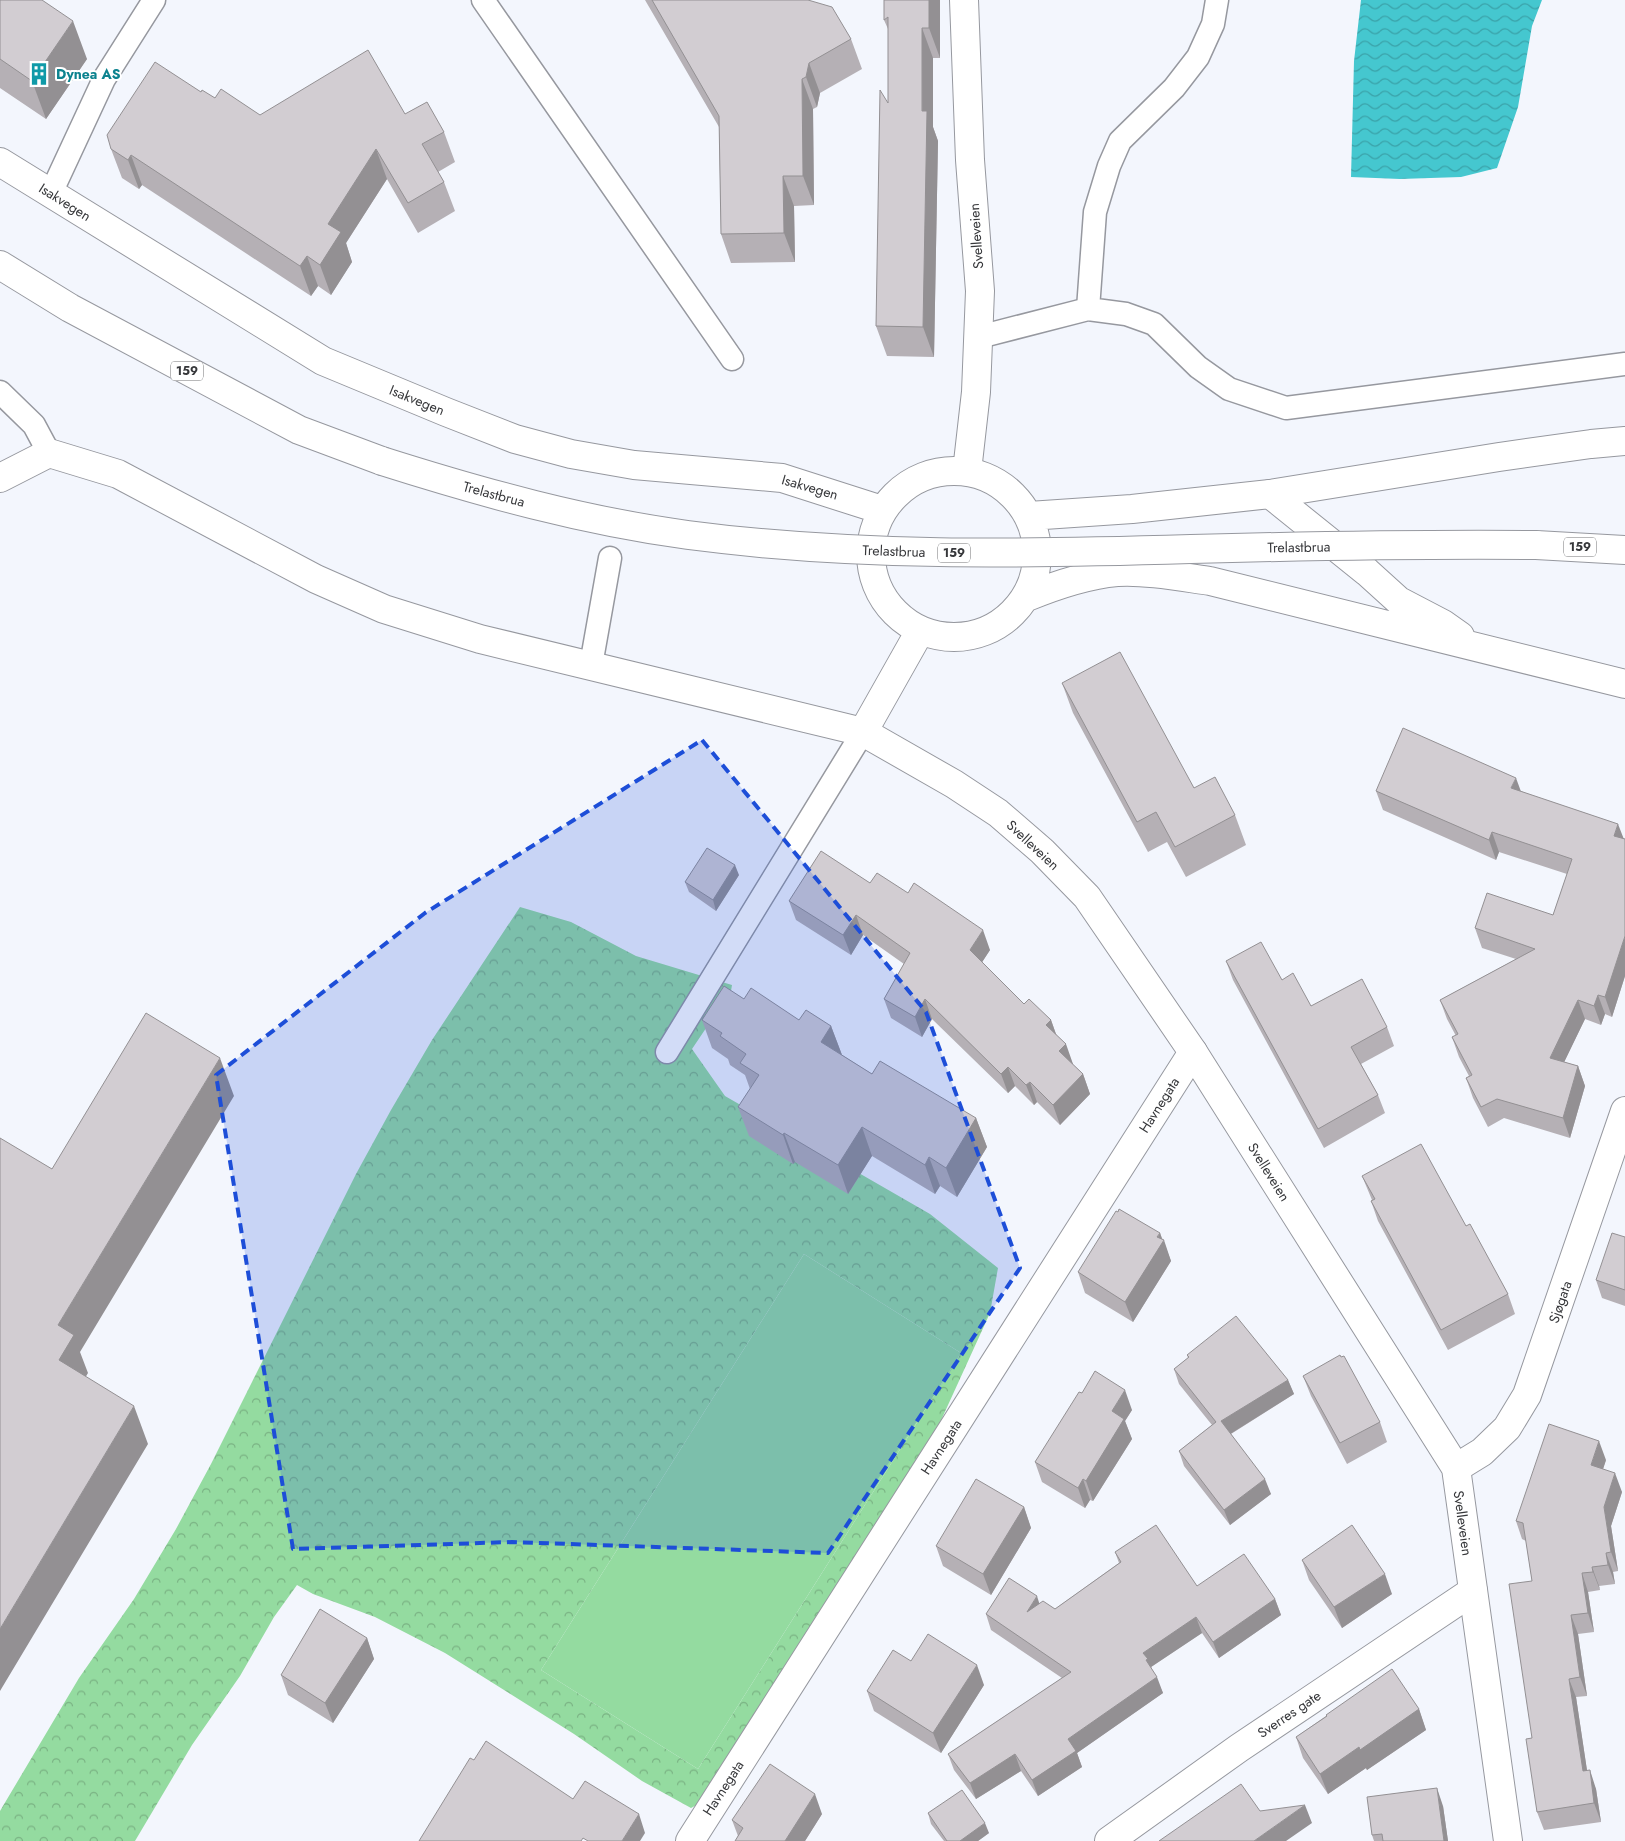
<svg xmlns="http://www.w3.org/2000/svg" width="1625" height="1841" viewBox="0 0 1625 1841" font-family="Jost,sans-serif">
	<defs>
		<pattern id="forest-crowns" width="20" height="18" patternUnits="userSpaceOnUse" patternTransform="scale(1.25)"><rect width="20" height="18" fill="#94dba0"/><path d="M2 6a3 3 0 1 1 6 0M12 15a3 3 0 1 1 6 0" fill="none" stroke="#7ab283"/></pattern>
		<pattern id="water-waves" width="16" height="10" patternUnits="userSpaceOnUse" patternTransform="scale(1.25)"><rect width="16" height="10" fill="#45c7cf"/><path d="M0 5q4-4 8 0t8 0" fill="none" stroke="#3aa2a9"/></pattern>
	</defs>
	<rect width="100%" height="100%" fill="#f3f6fd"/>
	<path fill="#94dba0" d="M804,1254L961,1353L698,1769L541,1670Z"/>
	<path fill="url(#forest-crowns)" fill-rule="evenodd" d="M520,907L571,922L636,956L732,985L731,991L692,1049L725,1096L930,1214L998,1268L990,1313L922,1462L724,1790L691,1808L642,1781L574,1734L445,1653L375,1617L313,1594L297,1585L274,1617L240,1676L192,1745L135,1841H0V1811L79,1678L134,1599L176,1529L211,1464L356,1174L391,1110L432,1040ZM804,1254L961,1353L698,1769L541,1670Z"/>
	<path fill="url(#water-waves)" d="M1361,0H1542L1532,26L1518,107L1497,168L1461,177L1400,179L1351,177L1354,61Z"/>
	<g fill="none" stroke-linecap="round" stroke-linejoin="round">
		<defs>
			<path id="service" d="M483,0L732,359
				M51,193L104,79L154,0
				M1088,309L1095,212L1109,166L1120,141L1174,88L1198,57L1213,24L1217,0
				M979,337L1088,309L1126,314L1154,324L1198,367L1229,389L1286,408L1625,364
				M0,392L34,425L49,453
				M591,665L610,558
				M667,1052L863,732"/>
			<path id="minor" d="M964,0L970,160L980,291L976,392L967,471
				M0,478L49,453L118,474L316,579L384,609L480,639L863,732
				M1456,1468L1482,1452L1507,1428L1527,1395L1625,1111
				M690,1841L1193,1052
				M1109,1841L1239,1748L1473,1591"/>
			<path id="tertiary" d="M0,162L323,361L446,412L515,439L571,454L634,465L782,478L882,510
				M871 554a83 83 0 1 1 166 0a83 83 0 1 1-166 0Z
				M1029,516L1132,509L1270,494L1367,572L1399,601L1443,624L1460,636
				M1027,597C1056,585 1085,575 1117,572C1144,570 1182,577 1210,581L1625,684
				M920,631L863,732L954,784L998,813L1042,851L1087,897L1193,1052L1456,1468L1508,1841"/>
			<path id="trunk" d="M0,265L70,308L299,430L382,461
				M1270,494L1499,457L1591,444L1625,441
				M1536,545L1625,550"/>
		</defs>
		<use href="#service" stroke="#96989f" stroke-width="25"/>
		<use href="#minor" stroke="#96989f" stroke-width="30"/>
		<use href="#tertiary" stroke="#96989f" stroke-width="30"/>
		<use href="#trunk" stroke="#96989f" stroke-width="30"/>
		<use href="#service" stroke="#fff" stroke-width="22"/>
		<use href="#minor" stroke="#fff" stroke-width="28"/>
		<use href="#tertiary" stroke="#fff" stroke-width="28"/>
		<use href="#trunk" stroke="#fff" stroke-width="28"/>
		<defs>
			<path id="trunk-bridge" d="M382,461C483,493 584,521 688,535C855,557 1023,554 1191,549C1306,546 1420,544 1536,545"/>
		</defs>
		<use href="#trunk-bridge" stroke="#96989f" stroke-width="30" stroke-linecap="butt"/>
		<use href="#trunk-bridge" stroke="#fff" stroke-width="28"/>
	</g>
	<path fill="#b5b0b5" d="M0,0L87,59L46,119L0,88Z
		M645,0H808L851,39L862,69L820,93L817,107L813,109L814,205L794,206L795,262L731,263L721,234L719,127Z
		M884,0H940V58H933V127L938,141L934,357L887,356L876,326L888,103V29L884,20Z
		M201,92L215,98L260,115L405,114L444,132L455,162L438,172L444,182L455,211L418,233L387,179L346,243L352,262L331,295L318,286L311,296L142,185L139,189L122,178L111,149Z
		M1062,683L1194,788L1235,815L1246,845L1186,877L1167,842L1148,852L1073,713Z
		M1376,791H1521L1625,839V976L1612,1017L1605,1014L1601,1025L1585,1019L1564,1062L1578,1066L1585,1086L1570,1138L1504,1118L1488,1127L1473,1098L1466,1078L1469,1076L1459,1057L1452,1037L1456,1036L1447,1019L1440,1000L1516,959L1482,948L1475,928L1553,915L1567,874L1499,852L1496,860L1383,810Z
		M739,875L716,911L689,892L685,882Z
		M870,883L990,950L982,962L1024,1004L1051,1020L1056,1034L1073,1064V1065L1083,1074L1090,1094L1060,1125L1037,1102L1034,1105L1015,1086L1008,1093L932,1019L922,1037L891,1018L884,999L904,964L863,935L851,955L796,920L789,901Z
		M1226,961L1282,980L1311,1006L1387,1027L1394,1046L1361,1064L1378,1095L1385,1113L1324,1148L1233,980Z
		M744,999L799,1020L831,1026L842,1055L872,1074L976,1118L987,1147L957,1197L940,1186L935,1194L872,1156L848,1194L795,1162L793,1164L749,1136L738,1107L750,1089L745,1075L730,1065L728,1059L712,1048L702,1020Z
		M1362,1176L1466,1226L1508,1294L1515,1314L1448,1350L1378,1221L1371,1201L1372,1200Z
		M1160,1233L1171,1261L1133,1322L1085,1293L1078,1272Z
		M1625,1237V1306L1602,1298L1596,1280Z
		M1187,1355L1288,1380L1294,1394L1231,1434L1271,1494L1230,1525L1184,1466L1179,1451L1212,1425L1179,1384L1174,1369L1188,1358Z
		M1303,1376L1380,1422L1387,1442L1347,1464L1311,1396Z
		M1082,1393L1132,1410L1125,1421L1132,1439L1093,1501L1090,1500L1085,1508L1042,1482L1035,1462Z
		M1606,1460L1603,1469L1622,1492L1611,1526L1618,1571L1613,1572L1615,1584L1599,1586L1600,1590L1588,1592L1594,1632L1578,1634L1587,1696L1576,1697L1587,1771L1596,1789L1601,1822L1544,1830L1537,1812L1532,1738V1581L1526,1541L1522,1539L1516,1521Z
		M1024,1507L1031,1528L991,1595L943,1566L936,1546Z
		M1115,1552L1197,1586L1275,1599L1281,1615L1219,1658L1202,1633L1151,1667L1163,1693L1077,1753L1082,1767L1038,1796L1021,1771L976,1799L954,1770L948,1754L1062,1678L991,1630L986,1614L1039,1604L1055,1609L1119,1563Z
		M1302,1560L1392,1594L1342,1628L1309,1580Z
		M367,1638L374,1659L333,1723L288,1695L281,1675Z
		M911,1661L984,1685L941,1753L874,1711L867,1691Z
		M1419,1709L1426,1730L1367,1770L1366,1768L1328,1794L1303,1758L1296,1737L1326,1716V1715Z
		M1443,1806L1448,1841H1374L1372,1835Z
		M928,1813L989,1833L978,1841H944L931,1824Z
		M822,1814L805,1841H735L738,1836L732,1820Z"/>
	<path fill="#939093" d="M929,0H940V58L929,28Z
		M73,21L87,59L46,119L32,81Z
		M922,28L933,58V127L938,141L934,357L923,327Z
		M809,63L820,93L817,107L806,77Z
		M802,79L813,109L814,205L803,176Z
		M376,149L387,179L346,243L352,262L331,295L320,265L328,224Z
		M131,155L142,185L139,189L128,160Z
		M783,176L794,206L795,262L784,233Z
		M307,256L318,286L311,296L300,266Z
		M1516,778L1523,797L1511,788Z
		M1618,824L1625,842L1614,836Z
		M1492,832L1499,852L1496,860L1489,840Z
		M735,865L739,875L716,911L713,900Z
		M856,915L863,935L851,955L843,935Z
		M983,930L990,950L977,970L970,950Z
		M1625,936V976L1612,1017L1605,997Z
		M1598,995L1605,1014L1601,1025L1594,1006Z
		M925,999L932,1019L922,1037L915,1017Z
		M1578,1000L1585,1019L1557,1077L1550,1058Z
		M1051,1020L1058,1040L1046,1025Z
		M831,1026L842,1055L821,1042Z
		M1066,1044L1073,1064L1066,1071L1059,1051Z
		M220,1058L234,1096L80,1352L88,1373L73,1398L59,1360L58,1325Z
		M1578,1066L1585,1086L1570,1138L1563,1118Z
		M1008,1067L1015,1086L1008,1093L1001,1074Z
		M1083,1074L1090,1094L1060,1125L1053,1105Z
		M1030,1082L1037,1102L1034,1105L1026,1085Z
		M976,1118L987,1147L957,1197L946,1168Z
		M862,1127L872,1156L848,1194L838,1165Z
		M784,1133L795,1162L793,1164L783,1135Z
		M929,1157L940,1186L935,1194L925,1165Z
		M1160,1233L1163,1242L1164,1240L1171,1261L1133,1322L1125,1302Z
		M1288,1380L1294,1394L1227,1436L1221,1421Z
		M1125,1390L1132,1410L1125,1421L1132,1439L1093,1501L1086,1481L1112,1411Z
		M134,1406L148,1444L0,1691V1629Z
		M1599,1441L1606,1460L1598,1484L1591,1465Z
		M1615,1473L1622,1492L1611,1526L1618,1571L1611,1552L1604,1507Z
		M1083,1479L1090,1500L1085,1508L1078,1488Z
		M1265,1479L1271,1494L1230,1525L1224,1510Z
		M1024,1507L1031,1528L991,1595L983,1574Z
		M1606,1553L1613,1572L1615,1584L1608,1565Z
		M1592,1567L1599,1586L1600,1590L1593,1572Z
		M1582,1573L1588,1592L1594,1632L1588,1613Z
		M1385,1574L1392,1594L1342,1628L1334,1607Z
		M1037,1596L1042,1612H1027Z
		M1275,1599L1281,1615L1219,1658L1213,1642Z
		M1571,1615L1578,1634L1587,1696L1580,1677Z
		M1196,1617L1202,1633L1151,1667L1154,1675L1146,1660L1143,1653Z
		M367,1638L374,1659L333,1723L325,1703Z
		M977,1665L984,1685L941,1753L933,1733Z
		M1157,1677L1163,1693L1077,1753L1082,1767L1038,1796L1032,1780L1068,1739Z
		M1569,1679L1576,1697L1590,1790L1583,1771Z
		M1419,1709L1426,1730L1367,1770L1366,1768L1328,1794L1320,1774L1359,1747Z
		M1015,1754L1021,1771L976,1799L970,1783Z
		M1590,1770L1596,1789L1601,1822L1594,1803Z
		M1437,1788L1443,1806L1448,1841H1444Z
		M815,1794L822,1814L805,1841H785Z
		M1305,1805L1312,1823L1286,1841H1254Z
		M639,1814L645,1833L640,1841H622Z
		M985,1823L989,1833L978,1841H960Z"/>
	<path fill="#d2cdd2" stroke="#939093" d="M0,0H42L73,21L32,81L0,59Z
		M652,0H808L832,7L851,39L809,63L806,77L802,79L803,176H783L784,233L721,234L719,116Z
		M884,0H929V28H922V111H927L923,327L876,326L880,90L888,103V17L884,20Z
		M368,50L405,114L427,102L444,132L422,144L444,182L408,203L376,149L328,224L341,232L320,265L307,256L300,266L131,155L128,160L111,149L107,135L155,62L201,92L202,90L215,98L221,89L260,115Z
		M1120,652L1194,788L1215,777L1235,815L1175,847L1156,812L1137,822L1062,683Z
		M1403,728L1516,778L1511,788L1618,824L1614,836L1625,839V936L1605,997L1598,995L1594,1006L1578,1000L1550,1058L1578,1066L1563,1118L1497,1099L1481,1107L1466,1078L1472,1075L1452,1037L1458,1034L1440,1000L1535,949L1475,928L1487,893L1553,915L1572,859L1492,832L1489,840L1376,791Z
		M707,848L735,865L713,900L685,882Z
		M821,851L870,883L877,873L908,893L914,883L983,930L970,950L1024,1004L1029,999L1051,1020L1046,1025L1066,1044L1059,1051L1083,1074L1053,1105L1030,1082L1026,1085L1008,1067L1001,1074L925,999L915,1017L884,999L910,953L856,915L843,935L789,901Z
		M1261,942L1282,980L1293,973L1311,1006L1362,979L1387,1027L1351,1047L1378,1095L1318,1129L1226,961Z
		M724,986L744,999L751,988L799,1020L806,1010L831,1026L821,1042L872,1074L880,1061L976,1118L946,1168L929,1157L925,1165L862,1127L838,1165L784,1133L783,1135L738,1107L759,1075L740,1063L746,1054L720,1036L722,1033L702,1020Z
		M146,1013L220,1058L58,1325L74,1335L59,1360L134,1406L0,1629V1138L52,1169Z
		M1421,1144L1466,1226L1470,1224L1508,1294L1441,1330L1371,1201L1375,1199L1362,1176Z
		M1119,1209L1160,1233L1157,1237L1164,1240L1125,1302L1078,1272L1116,1211L1118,1212Z
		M1612,1233L1625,1237V1290L1596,1280Z
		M1236,1316L1288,1380L1221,1421L1265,1479L1224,1510L1179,1451L1216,1422L1174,1369L1189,1357L1187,1355Z
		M1340,1355L1341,1357L1344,1356L1380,1422L1340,1443L1303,1376Z
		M1095,1371L1125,1390L1112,1411L1124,1419L1086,1481L1083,1479L1078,1488L1035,1462L1079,1392L1082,1393Z
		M1549,1424L1599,1441L1591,1465L1615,1473L1604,1507L1611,1552L1606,1553L1608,1565L1592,1567L1593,1572L1582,1573L1588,1613L1571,1615L1580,1677L1569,1679L1583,1771L1590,1770L1594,1803L1537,1812L1526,1739L1532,1738L1509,1584L1532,1581L1523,1523L1516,1521Z
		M976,1479L1024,1507L983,1574L936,1546Z
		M1156,1525L1197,1586L1244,1554L1275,1599L1213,1642L1196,1617L1143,1653L1148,1659L1146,1660L1157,1677L1068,1739L1076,1751L1032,1780L1015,1754L970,1783L948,1754L1071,1672L986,1614L1009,1578L1037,1596L1027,1612L1043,1601L1055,1609L1121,1562L1115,1552Z
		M1352,1525L1385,1574L1334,1607L1302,1560Z
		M320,1609L367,1638L325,1703L281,1675Z
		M928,1634L977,1665L933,1733L867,1691L893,1650L911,1661Z
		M1392,1669L1419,1709L1360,1750L1359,1747L1320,1774L1296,1737L1327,1716L1326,1715Z
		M486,1741L573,1799L585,1781L639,1814L622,1841H588L583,1838L581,1841H419L470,1758L474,1760Z
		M770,1764L815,1794L785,1841H735L743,1828L732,1820Z
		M1241,1784L1260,1811L1305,1805L1254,1841H1159Z
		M1437,1788L1444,1841H1383L1382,1834L1372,1835L1367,1797Z
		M962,1790L985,1823L960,1841H947L928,1813Z"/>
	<path fill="#1d4ed8" fill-opacity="0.2" stroke="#1d4ed8" stroke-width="4" stroke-dasharray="10 6" stroke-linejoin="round" d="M702,740L926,1012L1020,1268L828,1553L512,1542L293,1549L216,1075L425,913Z"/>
	<defs>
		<symbol id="building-bare" viewBox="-9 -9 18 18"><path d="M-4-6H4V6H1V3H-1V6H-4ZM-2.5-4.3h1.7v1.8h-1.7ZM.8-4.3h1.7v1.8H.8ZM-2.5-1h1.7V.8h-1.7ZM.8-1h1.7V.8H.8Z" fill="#0f9aa8" stroke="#fff" stroke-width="2.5" paint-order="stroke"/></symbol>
	</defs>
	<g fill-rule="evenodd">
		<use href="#building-bare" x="23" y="58" width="32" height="32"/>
	</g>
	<g text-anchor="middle" stroke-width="4" stroke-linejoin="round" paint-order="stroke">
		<g fill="#fff" stroke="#727375" stroke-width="1">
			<rect x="171" y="361.5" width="32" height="19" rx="4"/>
			<rect x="1564" y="537.5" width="32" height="19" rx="4"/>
			<rect x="938" y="543.5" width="32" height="19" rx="4"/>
		</g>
		<g font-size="12" font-weight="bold" fill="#36373a">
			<text x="187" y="375">159</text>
			<text x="1580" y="551">159</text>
			<text x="954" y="557">159</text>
		</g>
		<g font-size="14" font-weight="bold" fill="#0d838f" stroke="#fff" text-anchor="start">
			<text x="56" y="79">Dynea AS</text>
		</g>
		<g font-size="14" fill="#36373a" stroke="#fff">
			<text transform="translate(65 202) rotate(32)" y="5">Isakvegen</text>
			<text transform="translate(976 236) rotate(-94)" y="5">Svelleveien</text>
			<text transform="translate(417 400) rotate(22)" y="5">Isakvegen</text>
			<text transform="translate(810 487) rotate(16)" y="5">Isakvegen</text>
			<text transform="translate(494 494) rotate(15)" y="5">Trelastbrua</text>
			<text transform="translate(1299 547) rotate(-1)" y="5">Trelastbrua</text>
			<text transform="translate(894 551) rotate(2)" y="5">Trelastbrua</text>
			<text transform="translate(1033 845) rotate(43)" y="5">Svelleveien</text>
			<text transform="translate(1159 1105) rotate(-58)" y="5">Havnegata</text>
			<text transform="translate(1269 1172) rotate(58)" y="5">Svelleveien</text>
			<text transform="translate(1560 1302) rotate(-71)" y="5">Sjøgata</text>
			<text transform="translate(941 1447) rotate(-57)" y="5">Havnegata</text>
			<text transform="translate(1463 1523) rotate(82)" y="5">Svelleveien</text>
			<text transform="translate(1289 1714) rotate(-34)" y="5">Sverres gate</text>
			<text transform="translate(723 1788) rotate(-57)" y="5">Havnegata</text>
		</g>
	</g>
</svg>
